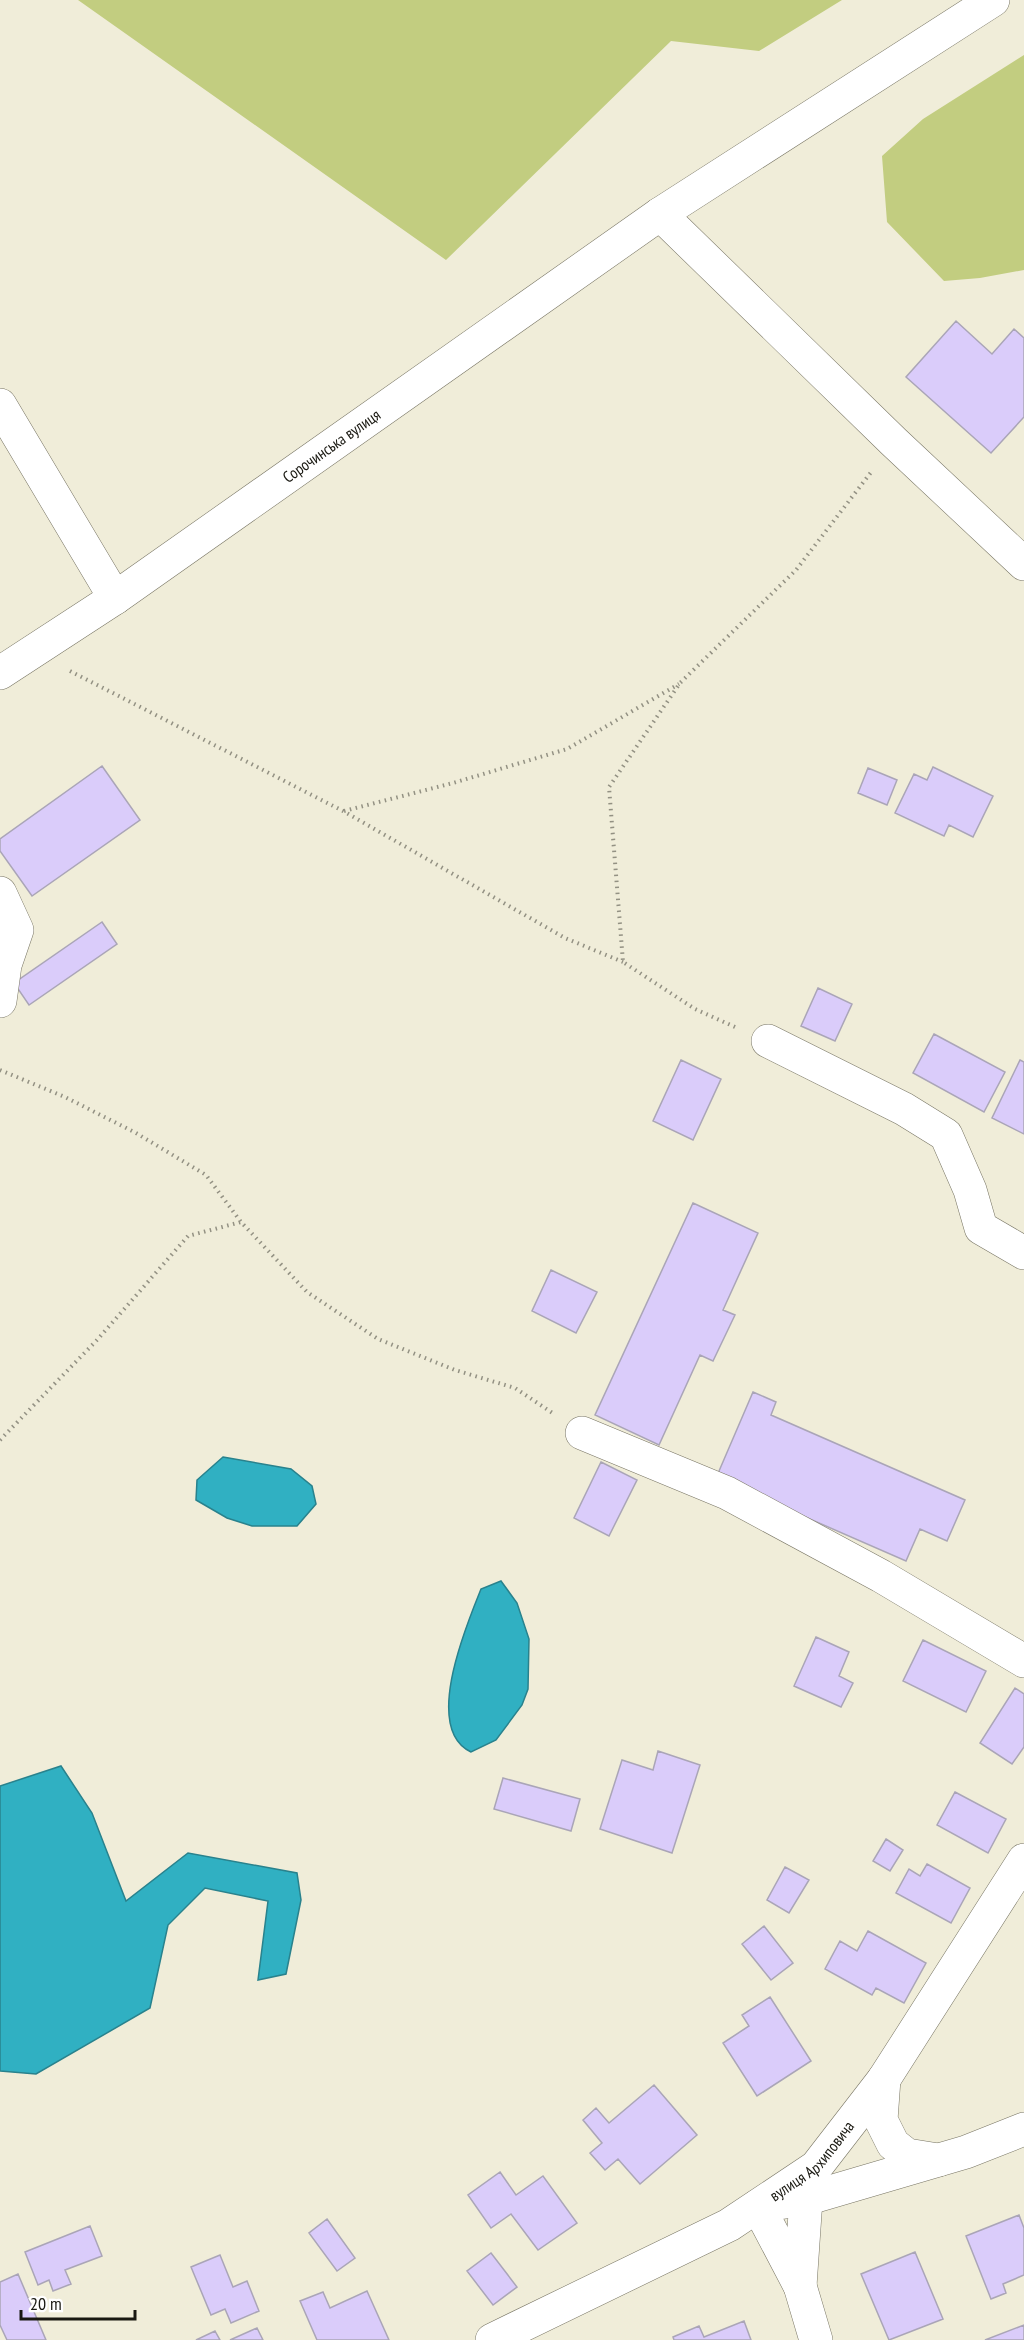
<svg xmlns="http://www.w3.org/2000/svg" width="1024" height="2340" viewBox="0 0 1024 2340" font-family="'PT Sans Narrow',sans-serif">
	<rect width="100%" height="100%" fill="#f0edd9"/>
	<path fill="#c2cd80" d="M78,0H842L759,51L671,41L446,260Z
		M1024,55V270L980,278L944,281L887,222L882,156L923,119Z"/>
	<path fill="#30b0c2" stroke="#29828d" stroke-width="1.5" d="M223,1457L291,1469L312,1486L316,1504L297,1526H252L227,1518L196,1500L197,1480Z
		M501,1581L517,1603L529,1639L528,1689L522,1705L496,1740L471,1752C422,1729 467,1624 481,1589Z
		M61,1766L92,1813L126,1901L188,1853L297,1873L301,1900L286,1974L258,1980L268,1901L205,1888L168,1925L150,2008L36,2074L0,2071V1786Z"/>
	<path fill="#daccfa" stroke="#aaa5b7" stroke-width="1.5" d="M956,321L992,354L1014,329L1024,338V417L991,453L906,377Z
		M102,766L140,820L32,896L0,851V839Z
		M933,767L993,796L973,837L949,825L944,836L895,813L914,774L927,780Z
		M868,768L897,780L887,805L858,793Z
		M102,922L117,944L29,1005L14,983Z
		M818,988L852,1004L835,1041L801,1026Z
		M934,1034L1005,1072L984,1112L913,1073Z
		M681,1060L721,1079L693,1140L653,1121Z
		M1020,1060L1024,1062V1134L992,1118Z
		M693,1203L758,1233L723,1310L735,1315L713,1361L700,1355L659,1445L595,1415Z
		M551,1270L597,1292L576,1333L532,1311Z
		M753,1392L776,1402L771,1415L965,1500L947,1541L920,1529L906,1561L716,1478Z
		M601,1462L637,1480L609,1536L574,1518Z
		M816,1637L849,1652L839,1676L853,1683L841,1707L794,1686Z
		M923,1640L986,1671L966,1712L903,1681Z
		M1015,1688L1024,1694V1747L1012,1764L980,1743Z
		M658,1751L700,1765L672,1853L600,1829L622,1760L653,1770Z
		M503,1778L580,1799L571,1831L494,1809Z
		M955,1792L1006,1819L988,1853L937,1825Z
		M886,1839L903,1850L890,1871L873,1861Z
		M927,1864L970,1888L951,1923L896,1893L909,1869L920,1876Z
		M785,1867L809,1880L789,1913L767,1900Z
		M764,1926L793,1963L771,1980L742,1944Z
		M868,1931L926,1963L904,2003L876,1988L872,1995L825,1969L840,1941L857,1951Z
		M770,1997L811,2061L757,2096L723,2043L749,2026L742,2015Z
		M654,2085L697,2135L640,2184L618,2159L605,2170L590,2153L602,2143L583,2120L596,2108L609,2123Z
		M500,2172L516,2195L543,2176L577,2223L538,2250L511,2214L491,2228L468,2195Z
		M1019,2215L1024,2228V2275L1003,2284L1006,2293L991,2299L966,2236Z
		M327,2219L355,2258L337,2271L309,2233Z
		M90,2226L102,2256L65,2270L71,2284L53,2291L49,2280L38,2285L25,2252Z
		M915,2252L943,2319L889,2340L861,2274Z
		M491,2253L517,2287L493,2305L467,2271Z
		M220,2255L233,2287L247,2281L259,2311L231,2323L225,2309L211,2315L191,2267Z
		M18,2274L46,2340H7L0,2325V2282Z
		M367,2291L389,2340H317L300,2301L323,2292L330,2308Z
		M744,2321L751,2340H674L673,2337L699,2326L704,2337Z
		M1024,2325V2340H985Z
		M257,2328L263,2340H230Z
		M215,2331L220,2340H196Z"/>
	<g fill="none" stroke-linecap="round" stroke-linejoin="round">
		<defs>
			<g id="minor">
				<path d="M660,214L894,442L1024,564"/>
				<path d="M0,405L115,598"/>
				<path d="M0,893L17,930L5,965L0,1001"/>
				<path d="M768,1041L904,1109L946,1135L970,1190L981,1228L1024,1253"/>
				<path d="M582,1433L727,1493L881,1576L1024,1661"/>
				<path d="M884,2079L881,2120L893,2144L907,2155L938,2160"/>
				<path d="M800,2286L806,2199L812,2179"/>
				<path id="s1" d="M492,2340L729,2225L816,2167L884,2079L1024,1860"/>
				<path d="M816,2340L800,2286L758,2206L806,2199L966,2152L1024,2129"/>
			</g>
			<g id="major">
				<path id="s2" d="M0,673L115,598L660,214L993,0"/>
			</g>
		</defs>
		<use href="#minor" stroke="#787564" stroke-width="34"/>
		<use href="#major" stroke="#787564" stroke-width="34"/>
		<path stroke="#939183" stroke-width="4" stroke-dasharray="1.5 4.5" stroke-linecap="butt" d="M70,671L343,811L565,938L623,962
			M344,811L453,783L567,749L679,684
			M735,1027L695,1009L623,962L609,787L680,683L796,570L872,471
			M0,1070L65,1097L136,1133L206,1175L241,1222
			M0,1440L98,1339L188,1236L241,1222L307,1292L378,1339L455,1370L515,1388L554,1414"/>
		<use href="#minor" stroke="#fff" stroke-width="33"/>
		<use href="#major" stroke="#fff" stroke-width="33"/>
	</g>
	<g text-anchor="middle" stroke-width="4.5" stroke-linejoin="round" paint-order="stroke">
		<g font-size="16" fill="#191811" stroke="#fff">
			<text dy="6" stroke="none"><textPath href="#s2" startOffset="402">Сорочинська вулиця</textPath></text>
			<text dy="6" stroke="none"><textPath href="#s1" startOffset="369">вулиця Архиповича</textPath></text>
		</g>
	</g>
	<path d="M21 2310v9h114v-9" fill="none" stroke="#191811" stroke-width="3"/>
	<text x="30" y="2310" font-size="18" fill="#191811" stroke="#ffffff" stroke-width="4.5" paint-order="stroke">20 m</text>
</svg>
